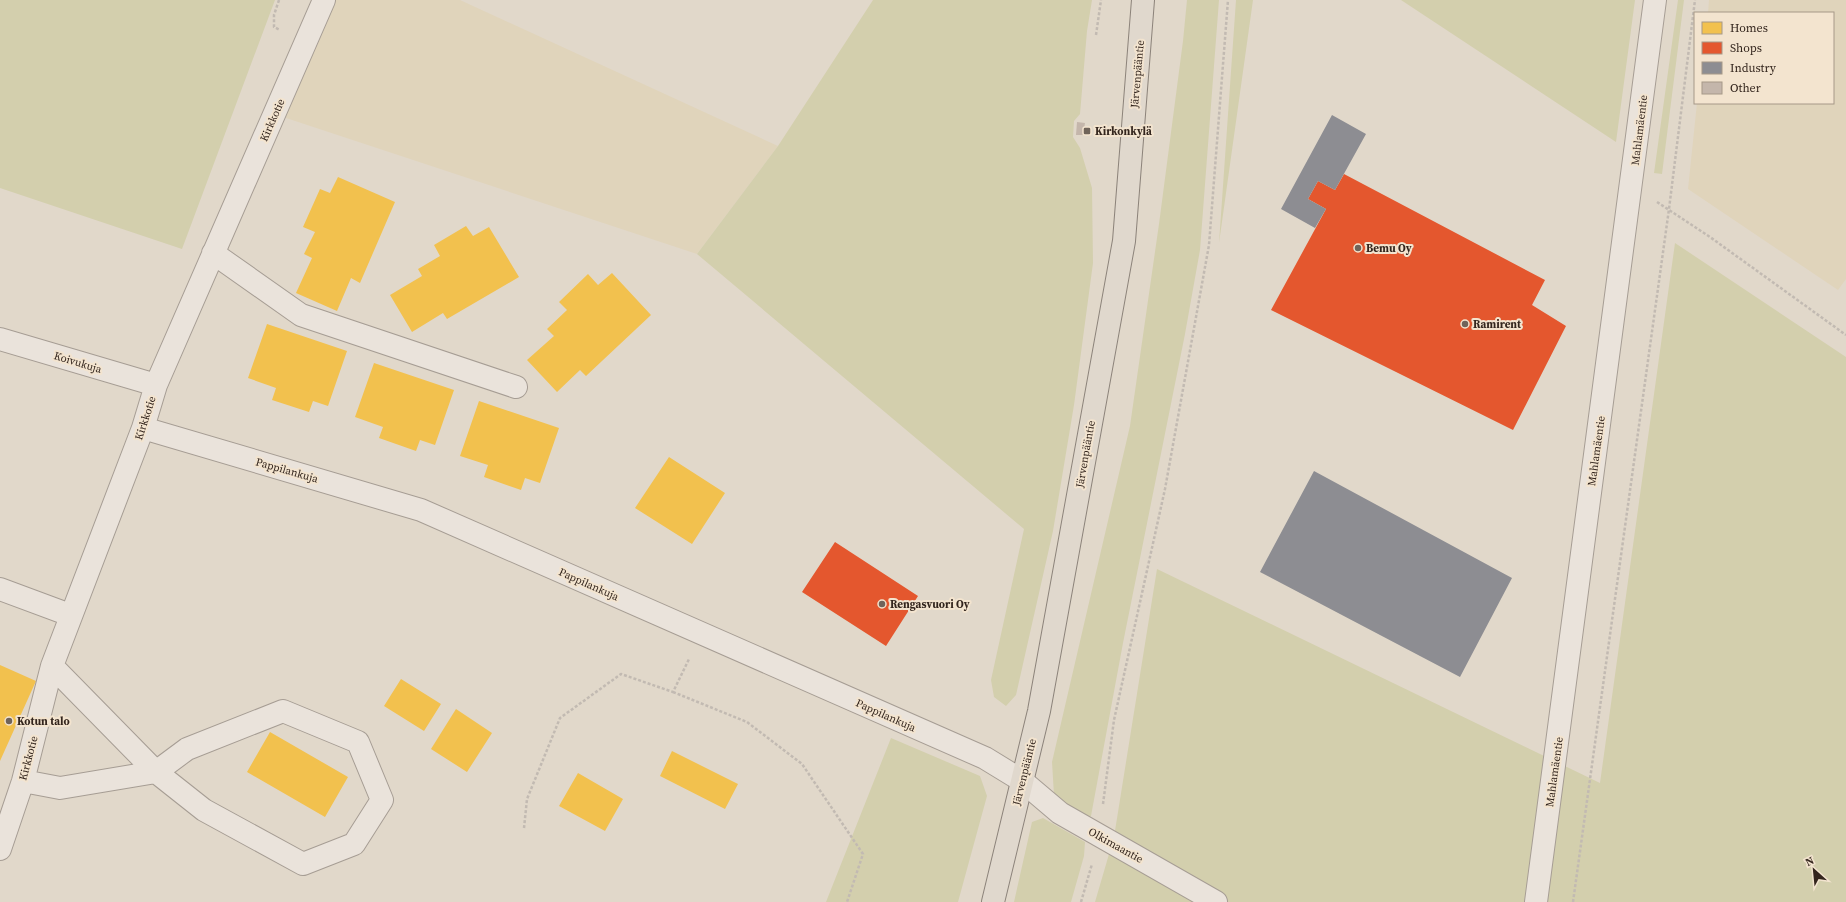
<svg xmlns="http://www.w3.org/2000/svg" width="1846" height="902" viewBox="0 0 1846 902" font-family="'Source Serif 4',serif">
	<rect width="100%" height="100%" fill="#e1d8ca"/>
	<path fill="#e0d4bb" d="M325,0H460L778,146L697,254L274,114Z
		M1709,0H1846V279L1838,290L1688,189L1697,103H1833V13H1708Z"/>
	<path fill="#d3cfad" d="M0,0H275L182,249L0,188Z
		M873,0H1092L1087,31L1080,114L1074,121L1073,137L1080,148L1092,188L1093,263L1074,405L1053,531L1016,695L1006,706L994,697L991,680L1024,529L697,254L778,146Z
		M1187,0H1219L1200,250L1185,334L1123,643L1091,816L1084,819L1054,795L1052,762L1130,426L1159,224L1183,41Z
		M1236,0H1253L1219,243Z
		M1401,0H1635L1616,142Z
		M1678,0H1684L1662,174L1654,173Z
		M1675,243L1846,357V902H1095L1114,837L1157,569L1600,783Z
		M891,738L980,776L987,796L958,902H826Z
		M1043,818L1085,842L1084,856L1071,902H1014L1032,822Z"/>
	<path fill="#f2c14e" d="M338,177L395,202L360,283L351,278L337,311L296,293L312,258L304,254L315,232L303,227L320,189L330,193Z
		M466,226L473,236L489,227L519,277L447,319L443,313L412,332L390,295L422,276L418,269L440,256L434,245Z
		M612,273L651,315L586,376L580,370L557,392L527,360L554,336L547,329L567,310L559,302L588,274L598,285Z
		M267,324L347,351L328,406L313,401L309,412L272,400L276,388L248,378Z
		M374,363L454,390L435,445L420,440L416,451L379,438L383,427L355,417Z
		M479,401L559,428L540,483L525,478L521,490L484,477L488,465L460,456Z
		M669,457L725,493L692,544L635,508Z
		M0,665L36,681L0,761Z
		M401,679L441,704L424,731L384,706Z
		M456,709L492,733L467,772L431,749Z
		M270,732L348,777L325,817L247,772Z
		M672,751L738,784L725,809L660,776Z
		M578,773L623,799L605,831L559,806Z"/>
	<path fill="#e4572e" d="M1344,174L1545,280L1532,305L1566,326L1513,430L1271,310L1326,209L1308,199L1318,181L1335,190Z
		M835,542L918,596L886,646L802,592Z"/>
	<path fill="#8d8d92" d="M1332,115L1366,134L1335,190L1318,181L1308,199L1326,209L1315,228L1281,209Z
		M1314,471L1512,578L1460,677L1260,572Z"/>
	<path fill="#c4b6ab" d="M1077,122L1085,123L1083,135H1076Z"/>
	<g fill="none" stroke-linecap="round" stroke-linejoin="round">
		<defs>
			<path id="minor" d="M213,253L301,315L516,387
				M0,339L156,385
				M143,428L421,510L985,758L1021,780L1060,813L1216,902
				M0,589L70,615
				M23,781L60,788L156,772L187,749L283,711L358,742L382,800L354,844L303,864L204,810L156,772L52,666
				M0,849L23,781L52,666L143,428L156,385L324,0
				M1536,902L1655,0"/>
			<path id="major" d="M993,902L1039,711L1124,241L1143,0"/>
		</defs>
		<use href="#minor" stroke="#a69d94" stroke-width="24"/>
		<use href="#major" stroke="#8c837a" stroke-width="24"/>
		<path stroke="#c2bab2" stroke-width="2.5" stroke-dasharray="3 2" stroke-linecap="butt" d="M279,0L274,15V27L280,30
			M1096,35L1101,0
			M1657,202L1710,237L1846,335
			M673,692L747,722L802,764L863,854L847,902
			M1103,804L1114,720L1165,489L1209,245L1228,0
			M524,828L527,799L560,718L621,674L673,692L689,659
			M1081,902L1092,864
			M1573,902L1669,209L1695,0"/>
		<use href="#minor" stroke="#eae3db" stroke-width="22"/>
		<use href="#major" stroke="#e0d8cd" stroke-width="22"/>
	</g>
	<g fill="#70645a" stroke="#f3e4cf" stroke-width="1.5">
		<rect x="1083" y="127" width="8" height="8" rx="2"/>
		<circle cx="1358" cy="248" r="4"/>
		<circle cx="1465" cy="324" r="4"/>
		<circle cx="882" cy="604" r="4"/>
		<circle cx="9" cy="721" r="4"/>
	</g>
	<g text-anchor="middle" stroke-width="4" stroke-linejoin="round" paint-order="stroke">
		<g font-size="11" fill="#33251d" stroke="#f3e4cf">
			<text transform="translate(1137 74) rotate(-85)" y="4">Järvenpääntie</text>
			<text transform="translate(272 120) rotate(-66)" y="4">Kirkkotie</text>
			<text transform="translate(1639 130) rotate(-83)" y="4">Mahlamäentie</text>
			<text transform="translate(78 362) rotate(17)" y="4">Koivukuja</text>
			<text transform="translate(145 418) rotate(-72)" y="4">Kirkkotie</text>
			<text transform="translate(1596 451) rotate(-82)" y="4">Mahlamäentie</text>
			<text transform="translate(1085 454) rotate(-80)" y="4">Järvenpääntie</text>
			<text transform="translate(287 470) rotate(16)" y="4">Pappilankuja</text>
			<text transform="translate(589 584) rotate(24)" y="4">Pappilankuja</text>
			<text transform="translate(886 715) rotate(24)" y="4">Pappilankuja</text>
			<text transform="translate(28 758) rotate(-75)" y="4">Kirkkotie</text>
			<text transform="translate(1024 772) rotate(-76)" y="4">Järvenpääntie</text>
			<text transform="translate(1554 772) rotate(-82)" y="4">Mahlamäentie</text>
			<text transform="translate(1116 845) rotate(29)" y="4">Olkimaantie</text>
		</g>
		<g font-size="11" font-weight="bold" fill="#33251d" stroke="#f3e4cf" text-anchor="start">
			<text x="1095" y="135">Kirkonkylä</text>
			<text x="1366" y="252">Bemu Oy</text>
			<text x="1473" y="328">Ramirent</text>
			<text x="890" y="608">Rengasvuori Oy</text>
			<text x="17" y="725">Kotun talo</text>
		</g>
	</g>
	<rect x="1694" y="12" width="140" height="92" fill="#f3e4cf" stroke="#a69888"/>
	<rect x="1702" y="22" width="20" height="12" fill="#f2c14e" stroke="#a69888"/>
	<text x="1730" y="32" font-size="12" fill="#33251d">Homes</text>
	<rect x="1702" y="42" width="20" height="12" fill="#e4572e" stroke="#a69888"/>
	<text x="1730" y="52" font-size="12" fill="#33251d">Shops</text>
	<rect x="1702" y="62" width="20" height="12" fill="#8d8d92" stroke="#a69888"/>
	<text x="1730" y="72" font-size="12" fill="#33251d">Industry</text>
	<rect x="1702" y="82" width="20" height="12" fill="#c4b6ab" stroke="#a69888"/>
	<text x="1730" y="92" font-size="12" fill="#33251d">Other</text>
	<g transform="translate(1814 870) rotate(333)" stroke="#f3e4cf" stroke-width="3" paint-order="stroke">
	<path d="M0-3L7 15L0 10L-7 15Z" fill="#33251d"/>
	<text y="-6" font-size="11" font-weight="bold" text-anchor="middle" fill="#33251d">N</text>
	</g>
</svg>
